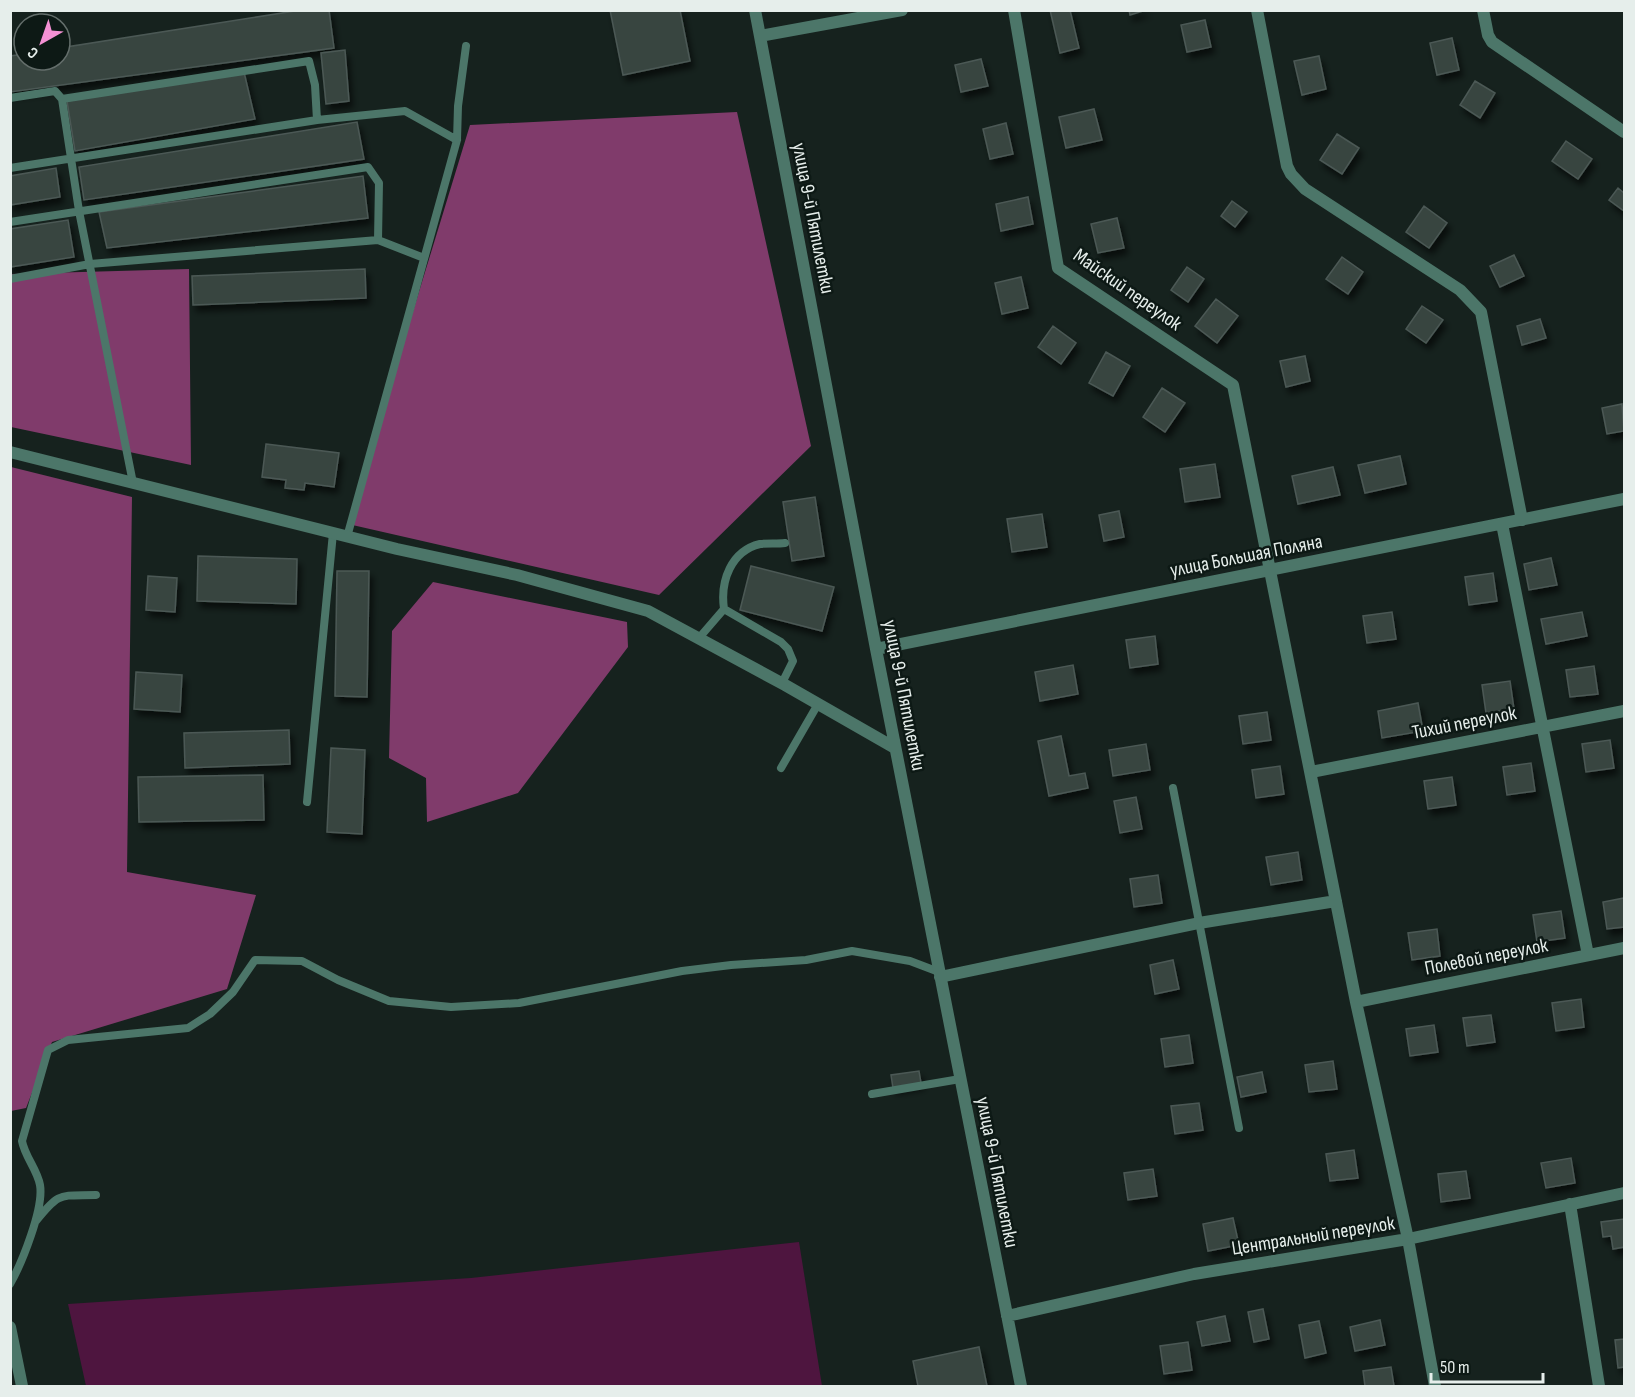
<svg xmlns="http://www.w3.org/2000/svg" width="1635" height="1397" viewBox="0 0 1635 1397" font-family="'Sofia Sans Condensed',sans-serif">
	<defs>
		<filter id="shadow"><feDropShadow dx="3.5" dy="6" stdDeviation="3" flood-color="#0009"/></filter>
	</defs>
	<rect width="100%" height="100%" fill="#16221e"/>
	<path fill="#4e153f" d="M799,1242L822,1386H86L68,1304L471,1278Z"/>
	<path fill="#803b6b" d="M737,112L811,446L659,595L348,524L470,125Z
		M189,269L191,465L11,427L10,274Z
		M11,467L132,497L127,872L256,895L227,989L52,1042L26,1108L11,1111Z
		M433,582L627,622L628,647L518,793L427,822L426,778L389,758L392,631Z"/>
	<path fill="#384541" stroke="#4c5955" stroke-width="1.5" filter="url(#shadow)" d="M301,10H329L334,48L10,92V56L24,54V60H60V48Z
		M610,10H680L690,61L623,75Z
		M1050,10H1070L1079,48L1060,53Z
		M1129,10H1146L1130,15Z
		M1205,20L1211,47L1187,52L1181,25Z
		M1452,38L1459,70L1437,75L1430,43Z
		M345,50L349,101L326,104L321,53Z
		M1319,56L1326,89L1302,95L1294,61Z
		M981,59L988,86L961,92L955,65Z
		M244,72L255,119L75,151L67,101Z
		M1475,81L1495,93L1480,118L1460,105Z
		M1094,109L1102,140L1066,148L1059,117Z
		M357,122L364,159L84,200L79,167Z
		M1006,123L1013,154L990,159L983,129Z
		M1337,134L1359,148L1342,174L1320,160Z
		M1566,141L1592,159L1578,179L1552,161Z
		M56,168L60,197L10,205V176Z
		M363,176L368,218L107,248L99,212Z
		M1618,188L1624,193V211L1609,200Z
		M1028,197L1033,224L1001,231L996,204Z
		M1232,201L1247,212L1235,227L1221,216Z
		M1424,206L1447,223L1429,248L1406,232Z
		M1117,218L1124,248L1098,253L1091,224Z
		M68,220L74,257L10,267V229Z
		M1514,255L1524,276L1500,287L1490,266Z
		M1342,257L1363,272L1348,294L1326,279Z
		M1187,267L1204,279L1188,302L1171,290Z
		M365,269L366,298L193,305L192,276Z
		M1021,277L1028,308L1002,314L995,283Z
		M1216,299L1238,316L1217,343L1195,326Z
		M1422,306L1443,320L1426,343L1406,329Z
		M1540,319L1546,338L1522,345L1517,326Z
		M1053,326L1076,343L1061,364L1038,347Z
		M1106,352L1130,366L1113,396L1089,383Z
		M1305,356L1310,381L1286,387L1280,361Z
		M1162,388L1185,403L1165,432L1143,417Z
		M1622,404L1624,431L1607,434L1602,408Z
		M266,444L339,453L334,487L305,483L304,490L285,488L286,480L262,477Z
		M1400,456L1406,484L1365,493L1358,465Z
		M1215,464L1220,497L1185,502L1180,469Z
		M1333,467L1340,495L1298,504L1292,476Z
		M815,497L824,556L792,561L783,502Z
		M1119,511L1124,537L1104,541L1099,515Z
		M1042,514L1047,547L1012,552L1007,519Z
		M198,556L297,559L296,604L197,601Z
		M1551,558L1557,585L1529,590L1524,564Z
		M751,566L834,587L822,631L740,610Z
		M337,571H369L367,697L335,696Z
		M1493,573L1497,601L1469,605L1465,577Z
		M148,576L177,578L175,612L146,610Z
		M1392,612L1396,639L1367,643L1363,616Z
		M1582,612L1587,636L1546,644L1541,619Z
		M1155,636L1158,664L1130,668L1126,640Z
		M1073,665L1078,694L1040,701L1035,672Z
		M1594,666L1598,694L1570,697L1566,670Z
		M136,672L182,675L180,712L134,709Z
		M1510,681L1514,709L1486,713L1482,685Z
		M1418,703L1423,731L1382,738L1378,711Z
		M1267,712L1271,740L1243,744L1239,716Z
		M289,730L290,764L185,768L184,733Z
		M1061,736L1069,776L1085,773L1088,788L1049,796L1038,741Z
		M1610,740L1614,768L1586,772L1582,744Z
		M1146,744L1150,770L1113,776L1109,750Z
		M331,748L365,750L362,834L327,832Z
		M1531,763L1535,791L1507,795L1503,767Z
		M1280,766L1284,794L1256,798L1252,770Z
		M263,775L264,820L139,822L138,777Z
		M1452,777L1456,805L1428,809L1424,781Z
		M1136,797L1142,829L1120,833L1114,801Z
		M1298,852L1302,880L1271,885L1266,857Z
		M1158,875L1162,903L1134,907L1130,879Z
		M1624,898V927L1607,929L1603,902Z
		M1561,911L1565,938L1537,942L1533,915Z
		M1437,929L1440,956L1412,960L1408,933Z
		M1173,960L1179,989L1155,994L1150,965Z
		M1581,999L1584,1027L1556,1031L1552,1003Z
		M1491,1015L1495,1042L1467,1046L1463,1018Z
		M1434,1025L1438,1052L1410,1056L1406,1029Z
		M1189,1035L1193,1063L1165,1067L1161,1039Z
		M1333,1061L1337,1089L1309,1092L1305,1065Z
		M919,1071L921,1083L893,1088L891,1075Z
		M1262,1072L1266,1092L1241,1097L1237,1077Z
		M1199,1103L1203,1130L1175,1134L1171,1106Z
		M1354,1150L1358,1178L1330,1181L1326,1154Z
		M1571,1158L1575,1183L1546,1188L1541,1163Z
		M1153,1169L1157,1196L1128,1200L1124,1173Z
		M1466,1171L1470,1198L1441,1202L1438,1174Z
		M1233,1218L1239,1245L1208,1251L1203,1224Z
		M1624,1219V1247L1613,1249L1611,1236L1603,1237L1601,1222Z
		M1263,1309L1269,1339L1254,1342L1248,1312Z
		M1225,1316L1230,1341L1202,1346L1197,1322Z
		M1380,1320L1385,1345L1355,1351L1350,1327Z
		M1319,1321L1326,1353L1305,1358L1299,1325Z
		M1624,1339V1367L1618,1368L1615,1340Z
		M1188,1342L1192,1370L1164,1374L1160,1346Z
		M979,1347L987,1386H918L913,1361Z
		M1391,1367L1394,1386H1365L1363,1371Z"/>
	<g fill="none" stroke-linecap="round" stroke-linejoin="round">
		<path stroke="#4c7669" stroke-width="8" d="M10,98L55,91L62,99L79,211L133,483
			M62,99L309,61L315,85L317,120
			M10,168L317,120L405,111L457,140
			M10,222L368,167L379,183L378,240
			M10,279L90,264L378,240L424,258
			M347,537L457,140L458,106L466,46
			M724,609L781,642L788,649L793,661L782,683
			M699,638L724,609C720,581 731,551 760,544C768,543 777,544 785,543
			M781,768L818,704
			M1173,788L1239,1128
			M307,802L333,533
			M872,1094L960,1079
			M36,1221C60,1191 60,1196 96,1195
			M10,1284C22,1263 44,1208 40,1185C37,1169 25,1157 22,1141L48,1050L68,1040L188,1028L210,1014L233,992L255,960L302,961L338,980L389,1001L451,1007L519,1003L682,971L731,965L806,960L852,951L910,961L939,972"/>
		<path stroke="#4c7669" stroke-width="12" d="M755,10L876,649L1021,1386
			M1014,10L1058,268L1233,385L1356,1002L1408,1239L1435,1386
			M1257,10L1287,166L1291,174L1305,189L1460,290L1481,312L1522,520
			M1483,10L1488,35L1492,42L1624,132
			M760,36L902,10
			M10,452L397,549L517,575L648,611L785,685L895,748
			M1502,524L1588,955
			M876,649L1624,499
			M1311,772L1624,711
			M940,977L1199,923L1336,901
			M1356,1002L1624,948
			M1570,1204L1599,1386
			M1007,1316L1194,1274L1408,1239L1624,1193
			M10,1327L22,1386"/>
	</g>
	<g text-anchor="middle" stroke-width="5" stroke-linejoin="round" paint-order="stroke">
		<g font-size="20" fill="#e6eeeb" stroke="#0d1915">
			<text transform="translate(814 218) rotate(79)" y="7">улица 9-й Пятилетки</text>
			<text transform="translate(1128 289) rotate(35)" y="7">Майский переулок</text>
			<text transform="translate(1246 555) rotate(-11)" y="7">улица Большая Поляна</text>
			<text transform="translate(905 695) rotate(79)" y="7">улица 9-й Пятилетки</text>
			<text transform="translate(1464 722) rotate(-11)" y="7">Тихий переулок</text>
			<text transform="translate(1486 956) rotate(-11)" y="7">Полевой переулок</text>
			<text transform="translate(998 1172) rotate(79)" y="7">улица 9-й Пятилетки</text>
			<text transform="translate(1313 1235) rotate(-9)" y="7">Центральный переулок</text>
		</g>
	</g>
	<rect width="1635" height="1397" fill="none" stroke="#e6eeeb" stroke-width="24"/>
	<g transform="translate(42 42) rotate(220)"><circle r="28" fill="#0d1915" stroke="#646e6b" stroke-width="1.5"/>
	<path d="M0-4.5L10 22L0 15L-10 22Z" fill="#f491d4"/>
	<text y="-9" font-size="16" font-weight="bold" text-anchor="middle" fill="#e6eeeb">С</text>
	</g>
	<path d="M1431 1373v9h112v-9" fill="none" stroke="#e6eeeb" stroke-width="3"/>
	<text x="1440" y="1373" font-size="18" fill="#e6eeeb" stroke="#0d1915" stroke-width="4.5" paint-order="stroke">50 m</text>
</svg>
